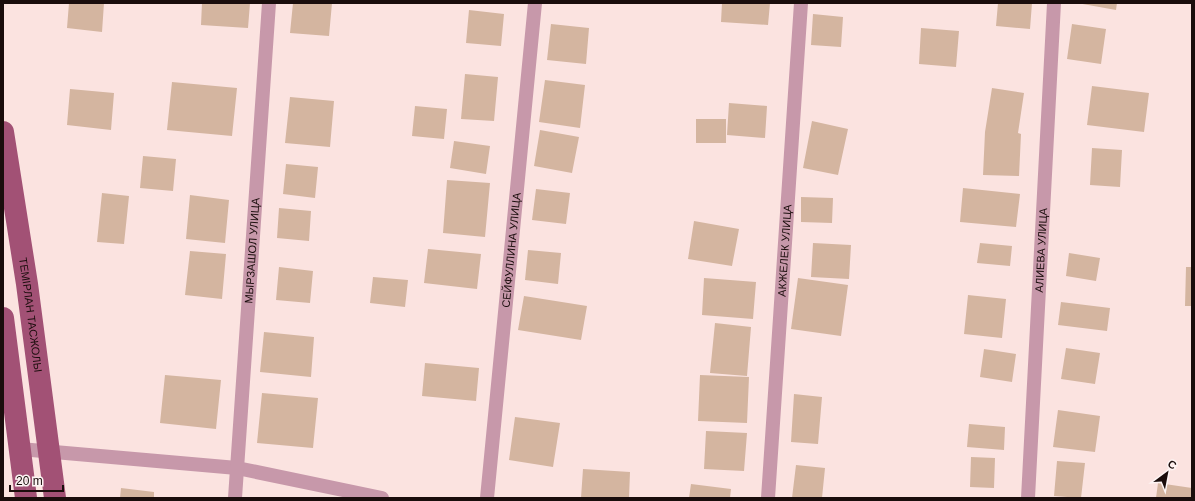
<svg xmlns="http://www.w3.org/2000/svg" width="1195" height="501" viewBox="0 0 1195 501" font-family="Arial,sans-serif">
	<rect width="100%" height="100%" fill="#fbe3e0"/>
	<path fill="#d4b5a0" d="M69,3H104L102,32L67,28Z
		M202,3H250L248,28L201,25Z
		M293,3H332L329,36L290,33Z
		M722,3H770L768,25L721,22Z
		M998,3H1032L1030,29L996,26Z
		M1077,3H1117L1116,10Z
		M469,10L504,14L501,46L466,43Z
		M813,14L843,17L841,47L811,45Z
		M551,24L589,28L586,64L547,60Z
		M1072,24L1106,29L1101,64L1067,59Z
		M921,28L959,31L956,67L919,64Z
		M465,74L498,77L494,121L461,119Z
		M545,80L585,85L580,128L539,122Z
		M172,82L237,88L232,136L167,130Z
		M1092,86L1149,93L1144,132L1087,125Z
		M992,88L1024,93L1018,133L1021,134L1019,176L983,175L985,132Z
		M70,89L114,93L111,130L67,125Z
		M290,97L334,101L330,147L285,143Z
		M729,103L767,106L765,138L727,135Z
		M415,106L447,109L444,139L412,136Z
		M696,119H726V143H696Z
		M812,121L848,129L838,175L803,168Z
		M540,130L579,137L572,173L534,166Z
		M454,141L490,146L486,174L450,168Z
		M1092,148L1122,150L1120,187L1090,185Z
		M143,156L176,159L173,191L140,188Z
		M286,164L318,167L315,198L283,194Z
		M447,180L490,183L485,237L443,233Z
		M963,188L1020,194L1016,227L960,222Z
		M536,189L570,193L566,224L532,220Z
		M102,193L129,196L124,244L97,242Z
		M190,195L229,200L225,243L186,239Z
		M801,197L833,198L832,223L801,222Z
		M279,208L311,211L309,241L277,238Z
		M694,221L739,229L732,266L688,259Z
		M813,243L851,245L849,279L811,277Z
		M980,243L1012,246L1010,266L977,263Z
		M428,249L481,254L477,289L424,283Z
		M528,250L561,253L558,284L525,280Z
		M190,251L226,254L222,299L185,295Z
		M1069,253L1100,258L1096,281L1066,276Z
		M279,267L313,271L310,303L276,300Z
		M1186,267H1192V306H1185Z
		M373,277L408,280L405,307L370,303Z
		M704,278L756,282L753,319L702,315Z
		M798,278L848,285L841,336L791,329Z
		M968,295L1006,299L1002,338L964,334Z
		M524,296L587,306L581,340L518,330Z
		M1061,302L1110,308L1107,331L1058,325Z
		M715,323L751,327L747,376L710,373Z
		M264,332L314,337L311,377L260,372Z
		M1066,348L1100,353L1095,384L1061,379Z
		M984,349L1016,354L1012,382L980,377Z
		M425,363L479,368L476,401L422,396Z
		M165,375L221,380L216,429L160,423Z
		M700,375L749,377L747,423L698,421Z
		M262,393L318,398L313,448L257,443Z
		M794,394L822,397L818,444L791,442Z
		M1058,410L1100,416L1095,452L1053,447Z
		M515,417L560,423L553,467L509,460Z
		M969,424L1005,427L1004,450L967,447Z
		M706,431L747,433L744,471L704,469Z
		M971,457L995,458L994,488L970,487Z
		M1057,461L1085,463L1081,498L1054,496Z
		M796,465L825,468L822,498H792Z
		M583,469L630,472L629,498H581Z
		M1158,483L1192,488V498H1156Z
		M691,484L731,489L730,498H689Z
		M121,488L154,492V498H120Z"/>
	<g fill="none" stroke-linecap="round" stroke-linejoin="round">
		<g stroke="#c798aa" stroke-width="14">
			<path d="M20,449L237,468L382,498"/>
			<path id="s1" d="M235,498L269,3"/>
			<path id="s2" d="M487,498L535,3"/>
			<path id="s3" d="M768,498L801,3"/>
			<path id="s4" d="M1028,498L1054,3"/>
		</g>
		<g stroke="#a25175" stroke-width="22">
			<path id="s5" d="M3,132L27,284L55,498"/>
			<path d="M3,318L26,498"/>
		</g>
	</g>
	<g text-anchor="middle" stroke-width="4" stroke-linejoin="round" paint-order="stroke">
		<g font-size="11" fill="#1a0d0c" stroke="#fdf4f3">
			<text dy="4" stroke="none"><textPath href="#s1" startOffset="248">МЫРЗАШОЛ УЛИЦА</textPath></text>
			<text dy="4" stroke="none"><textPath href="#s2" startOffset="249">СЕЙФУЛЛИНА УЛИЦА</textPath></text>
			<text dy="4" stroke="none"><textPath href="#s3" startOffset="248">АКЖЕЛЕК УЛИЦА</textPath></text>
			<text dy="4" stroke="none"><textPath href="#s4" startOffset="248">АЛИЕВА УЛИЦА</textPath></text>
			<text dy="4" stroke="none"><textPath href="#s5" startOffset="185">ТЕМІРЛАН ТАСЖОЛЫ</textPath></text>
		</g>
	</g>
	<rect width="1195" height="501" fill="none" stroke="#1a0d0c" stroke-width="8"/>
	<g transform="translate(1167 473) rotate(32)" stroke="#fdf4f3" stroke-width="3" paint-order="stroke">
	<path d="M0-3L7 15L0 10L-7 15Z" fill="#1a0d0c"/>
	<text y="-6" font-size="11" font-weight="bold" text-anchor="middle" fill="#1a0d0c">С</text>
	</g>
	<path d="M10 485v6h53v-6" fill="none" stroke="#1a0d0c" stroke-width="2"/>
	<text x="16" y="485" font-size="12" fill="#1a0d0c" stroke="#fdf4f3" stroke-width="3" paint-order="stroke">20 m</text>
</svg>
